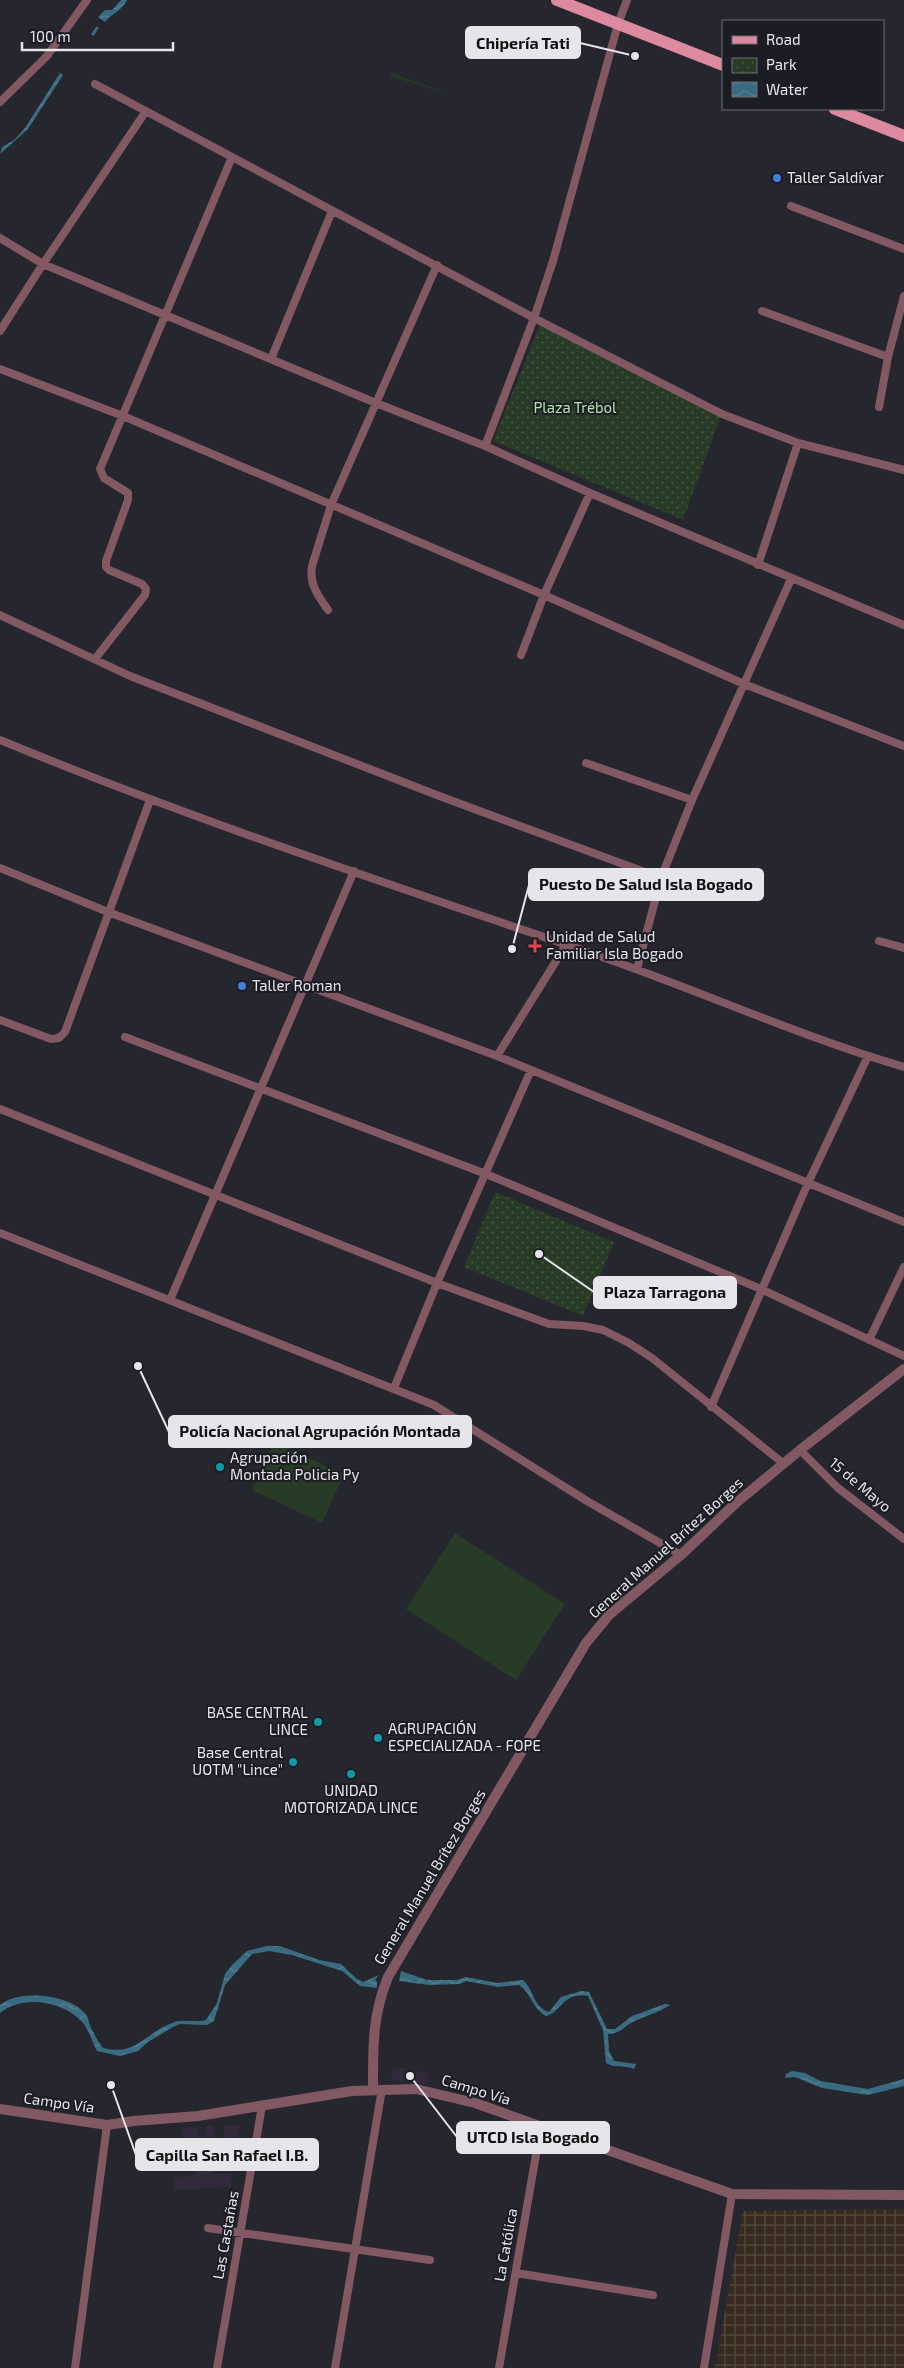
<svg xmlns="http://www.w3.org/2000/svg" width="904" height="2368" viewBox="0 0 904 2368" font-family="'Exo 2',sans-serif">
	<defs>
		<pattern id="industrial-grid" width="8" height="8" patternUnits="userSpaceOnUse" patternTransform="scale(1.25)"><rect width="8" height="8" fill="#382b1e"/><path d="M0 4h8M4 0v8" fill="none" stroke="#554a3f"/></pattern>
		<pattern id="park-dots" width="8" height="8" patternUnits="userSpaceOnUse" patternTransform="scale(1.25)"><rect width="8" height="8" fill="#283b26"/><path d="M2 2h.1M6 6h.1" fill="none" stroke="#475746" stroke-width="1.8" stroke-linecap="round"/></pattern>
		<pattern id="water-waves" width="16" height="10" patternUnits="userSpaceOnUse" patternTransform="scale(1.25)"><rect width="16" height="10" fill="#396c81"/><path d="M0 5q4-4 8 0t8 0" fill="none" stroke="#568193"/></pattern>
	</defs>
	<rect width="100%" height="100%" fill="#25262e"/>
	<path fill="url(#industrial-grid)" d="M904,2209V2368H715L743,2211Z"/>
	<path fill="#312a3a" d="M393,2067L429,2073L427,2085L391,2079Z
		M224,2125H239L237,2167H223Z
		M204.5 2131a5.5 5.5 0 1 1 11 0a5.5 5.5 0 1 1-11 0Z
		M197,2127L198,2139L199,2136L215,2137L212,2174L231,2173L232,2187L175,2190V2177L196,2175L198,2142H183L182,2128Z"/>
	<path fill="#283b26" d="M391,73L444,92L446,93L390,76Z
		M274,1442L344,1474L322,1523L252,1490Z
		M455,1533L565,1604L516,1680L406,1609Z"/>
	<path fill="url(#park-dots)" d="M541,322L722,413L683,520L493,441Z
		M495,1192L614,1242L583,1316L464,1267Z"/>
	<path fill="url(#water-waves)" d="M121,0H127C122,11 112,13 105,22L98,17L105,10H112Z
		M60,73L63,75L28,129L0,154L2,147L14,140L25,128Z
		M267,1946H280L319,1960L341,1964L357,1979L363,1982L379,1975L375,1980L377,1982V1988L360,1986L342,1971L292,1955L269,1951L252,1954L225,1985L214,2021L207,2025L180,2024L173,2027L148,2042L138,2051L120,2056L97,2051C92,2042 89,2030 83,2023C64,2001 23,1994 0,2013V2005C19,1989 72,1994 87,2016C89,2020 89,2024 91,2028C95,2035 98,2042 103,2048C137,2057 146,2031 175,2022C185,2019 196,2023 206,2020L217,2003L225,1974L232,1965L247,1951Z
		M401,1971L427,1980H457L466,1977L497,1983L523,1980C534,1990 533,2007 549,2012L561,1997L581,1991L589,1992L607,2029H615L632,2016L665,2004L670,2005C657,2014 645,2015 633,2022C623,2027 620,2034 608,2034L609,2051L614,2061L636,2064L634,2069C624,2064 616,2069 606,2063L603,2030L588,1996C563,1991 560,2014 546,2016C532,2008 531,1993 519,1985L498,1987L466,1981L460,1984L429,1985L399,1981Z
		M792,2071L805,2073L820,2081L868,2089L904,2079V2086L868,2095L822,2088L795,2077L785,2078L786,2074Z"/>
	<g fill="none" stroke-linecap="round" stroke-linejoin="round">
		<path stroke="#396c81" stroke-width="3" d="M93,34L97,28"/>
		<path stroke="#825963" stroke-width="8" d="M95,84L534,318L722,414L798,443L904,470
			M0,102L47,56L87,0
			M791,206L904,249
			M0,238L43,264L376,403L485,446L590,493L904,625
			M762,311L888,357
			M0,331L43,264L146,111
			M271,359L332,211
			M0,369L123,416L544,595L744,684L904,746
			M879,407L888,357L904,296
			M485,446L534,318L553,261L618,24L627,0
			M758,565L798,443
			M328,610C318,596 309,584 312,566L331,505L437,265
			M0,615L130,676L442,797L661,878
			M521,655L544,595L590,493
			M95,659L145,595L146,589L142,584L109,570L106,567V561L128,500V493L104,478L100,469L232,157
			M0,740C198,822 402,888 605,958C705,993 802,1037 904,1067
			M586,763L692,800
			M0,868L108,912L497,1056L904,1222
			M879,941L904,948
			M637,969L661,878L692,800L791,579
			M0,1020L51,1039L59,1038L65,1032L150,800
			M125,1037L486,1174L761,1289L904,1356
			M497,1056L566,945
			M0,1109L437,1283L549,1324L583,1326L603,1330L629,1343L652,1358L784,1464
			M0,1233L434,1405L587,1501L681,1555
			M170,1300L354,871
			M869,1340L904,1267
			M394,1388L437,1283L531,1070
			M711,1407L808,1183L868,1056
			M800,1450L838,1488L904,1539
			M208,2228L430,2260
			M516,2273L653,2295
			M75,2368L107,2125
			M217,2368L262,2106
			M335,2368L382,2089
			M499,2368L541,2126
			M704,2368L732,2194"/>
		<path stroke="#825963" stroke-width="10" d="M373,2090C373,2048 372,2016 388,1977L586,1643L609,1615L681,1555L736,1503L800,1450L904,1369
			M0,2109L107,2125L134,2121L198,2116L352,2091L416,2089L475,2103L732,2194L904,2195"/>
		<path stroke="#dd8aa0" stroke-width="12" d="M557,0L723,65
			M835,109L904,136"/>
	</g>
	<g fill="#3f7fe0" stroke="#1c1c24" stroke-width="2">
		<circle cx="777" cy="178" r="5"/>
		<circle cx="242" cy="986" r="5"/>
	</g>
	<path fill="#e0444e" stroke="#1c1c24" stroke-width="2" d="M532.5 938.5h5v5h5v5h-5v5h-5v-5h-5v-5h5z"/>
	<g fill="#0f9aa8" stroke="#1c1c24" stroke-width="2">
		<circle cx="220" cy="1467" r="5"/>
		<circle cx="318" cy="1722" r="5"/>
		<circle cx="378" cy="1738" r="5"/>
		<circle cx="293" cy="1762" r="5"/>
		<circle cx="351" cy="1774" r="5"/>
	</g>
	<g text-anchor="middle" stroke-width="4" stroke-linejoin="round" paint-order="stroke">
		<g font-size="15" fill="#e5e5ea" stroke="#1c1c24" text-anchor="start">
			<text x="787" y="183">Taller Saldívar</text>
			<text x="546" y="942">Unidad de Salud<tspan x="546" dy="17">Familiar Isla Bogado</tspan></text>
			<text x="252" y="991">Taller Roman</text>
			<text x="230" y="1463">Agrupación<tspan x="230" dy="17">Montada Policia Py</tspan></text>
			<text x="308" y="1718" text-anchor="end">BASE CENTRAL<tspan x="308" dy="17">LINCE</tspan></text>
			<text x="388" y="1734">AGRUPACIÓN<tspan x="388" dy="17">ESPECIALIZADA - FOPE</tspan></text>
			<text x="283" y="1758" text-anchor="end">Base Central<tspan x="283" dy="17">UOTM "Lince"</tspan></text>
			<text x="351" y="1796" text-anchor="middle">UNIDAD<tspan x="351" dy="17">MOTORIZADA LINCE</tspan></text>
		</g>
		<g font-size="15" fill="#b1e4ab" stroke="#1c1c24">
			<text x="575" y="413">Plaza Trébol</text>
		</g>
		<g font-size="15" fill="#e5e5ea" stroke="#1c1c24">
			<text transform="translate(860 1485) rotate(40)" y="5">15 de Mayo</text>
			<text transform="translate(666 1548) rotate(-42)" y="5">General Manuel Brítez Borges</text>
			<text transform="translate(430 1877) rotate(-59)" y="5">General Manuel Brítez Borges</text>
			<text transform="translate(476 2090) rotate(17)" y="5">Campo Vía</text>
			<text transform="translate(59 2103) rotate(8)" y="5">Campo Vía</text>
			<text transform="translate(226 2235) rotate(-80)" y="5">Las Castañas</text>
			<text transform="translate(506 2245) rotate(-80)" y="5">La Católica</text>
		</g>
	</g>
	<path fill="none" stroke="#e5e5ea" stroke-width="2" d="M635 56L580 43M512 949L529 885M539 1254L594 1292M138 1366L169 1432M410 2076L457 2137M111 2085L136 2155"/>
	<g fill="#e5e5ea" stroke="#1c1c24" stroke-width="2">
		<circle cx="635" cy="56" r="5"/>
		<circle cx="512" cy="949" r="5"/>
		<circle cx="539" cy="1254" r="5"/>
		<circle cx="138" cy="1366" r="5"/>
		<circle cx="410" cy="2076" r="5"/>
		<circle cx="111" cy="2085" r="5"/>
	</g>
	<g fill="#e5e5ea" stroke="#e5e5ea" stroke-width="2">
		<rect x="466" y="27" width="114" height="31" rx="5"/>
		<rect x="529" y="869" width="234" height="31" rx="5"/>
		<rect x="594" y="1277" width="142" height="31" rx="5"/>
		<rect x="169" y="1416" width="302" height="31" rx="5"/>
		<rect x="457" y="2122" width="152" height="31" rx="5"/>
		<rect x="136" y="2139" width="182" height="31" rx="5"/>
	</g>
	<g font-size="16" text-anchor="middle" font-weight="bold" fill="#111">
		<text x="523" y="49">Chipería Tati</text>
		<text x="646" y="890">Puesto De Salud Isla Bogado</text>
		<text x="665" y="1298">Plaza Tarragona</text>
		<text x="320" y="1437">Policía Nacional Agrupación Montada</text>
		<text x="533" y="2143">UTCD Isla Bogado</text>
		<text x="227" y="2161">Capilla San Rafael I.B.</text>
	</g>
	<rect x="722" y="20" width="162" height="90" fill="#1c1c24" stroke="#6c6c73"/>
	<rect x="732" y="36" width="25" height="8" fill="#dd8aa0" stroke="#6c6c73"/>
	<text x="766" y="45" font-size="15" fill="#e5e5ea">Road</text>
	<rect x="732" y="58" width="25" height="15" fill="url(#park-dots)" stroke="#6c6c73"/>
	<text x="766" y="70" font-size="15" fill="#e5e5ea">Park</text>
	<rect x="732" y="82" width="25" height="15" fill="url(#water-waves)" stroke="#6c6c73"/>
	<text x="766" y="95" font-size="15" fill="#e5e5ea">Water</text>
	<path d="M22 42v8h151v-8" fill="none" stroke="#e5e5ea" stroke-width="2.5"/>
	<text x="30" y="42" font-size="15" fill="#e5e5ea" stroke="#1c1c24" stroke-width="4" paint-order="stroke">100 m</text>
</svg>
